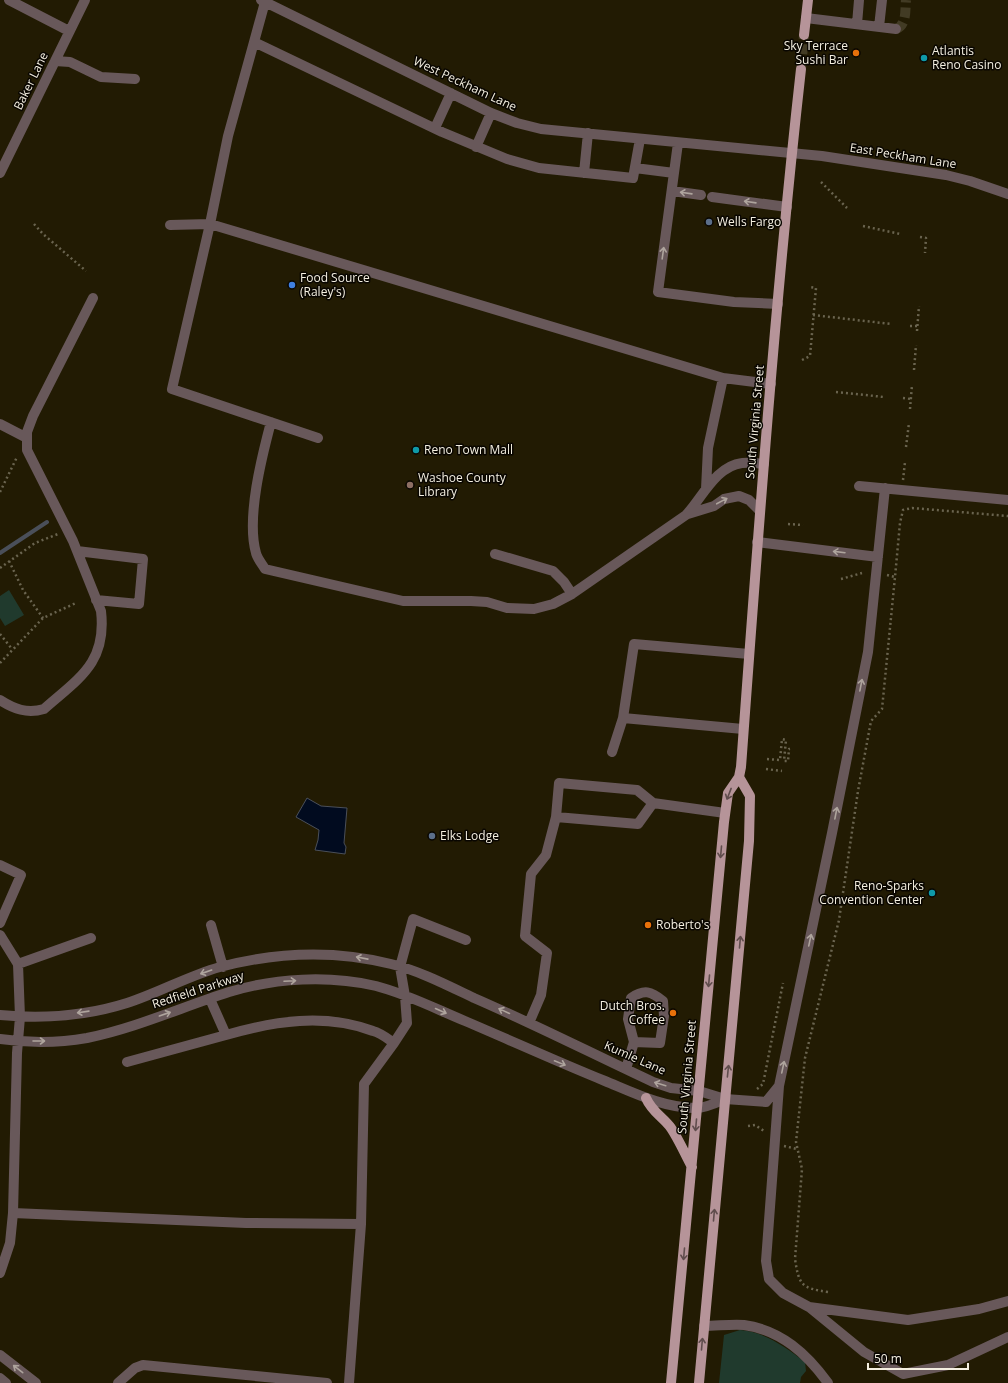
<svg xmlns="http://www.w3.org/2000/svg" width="1008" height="1383" viewBox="0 0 1008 1383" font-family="'Open Sans',sans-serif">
	<rect width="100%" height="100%" fill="#221b03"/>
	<path fill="#203a2d" d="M9,590L24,615L5,626L0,618V596Z
		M740,1330C765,1332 785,1347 805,1362L806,1371L801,1377L800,1383H719L724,1335Z"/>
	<path fill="#010b1f" stroke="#4a4f59" d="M307,798L321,806L347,808L344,843L346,847L345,854L315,850L318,840L319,830L296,817Z"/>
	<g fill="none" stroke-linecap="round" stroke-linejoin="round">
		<path stroke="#4a4f59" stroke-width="4" d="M0,553L47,522"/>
		<path stroke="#423b24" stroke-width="10" stroke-dasharray="10 5" stroke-linecap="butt" d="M896,29C907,25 905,10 906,0"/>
		<path stroke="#423b24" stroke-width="10" stroke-dasharray="10 5" stroke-linecap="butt" d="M801,69L804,35"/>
		<path stroke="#6a644f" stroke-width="2.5" stroke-dasharray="2 3" stroke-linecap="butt" d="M821,182L847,208
			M34,224L43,234L86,271
			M863,226L900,234
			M920,237L926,238L925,253
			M813,315L891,324
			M910,326H918
			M917,331L919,306
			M802,360L810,356L816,288L809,287
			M914,370L916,345
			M836,392L884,397
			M903,398L911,399
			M910,409L912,385
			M906,447L909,423
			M903,480L905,462
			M0,492L17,457
			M788,524L803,525
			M9,561L23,590L43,618
			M0,568L35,543L58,534
			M887,575L895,577L900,523L903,510L912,508L1008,516
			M841,579L862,573
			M0,634L12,649
			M0,663L43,618L76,603
			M767,759L780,760L782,739L786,740L784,761H788L789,749H790
			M766,769L782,771
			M757,1089L763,1084L783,983
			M748,1126L755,1125L764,1131
			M784,1146L797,1149
			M828,1292C802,1288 799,1286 795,1259L802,1169L796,1142L805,1058L839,920L858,791L871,721L882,709L895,577"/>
		<path stroke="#68585a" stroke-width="10" d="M9,0L69,31
			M261,0L491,113L517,123L541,129L822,156L946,175L970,181L1008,194
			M265,2L254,42L442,132L507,159L539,168L633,178L640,139
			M806,18L896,29
			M857,24L859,0
			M879,27L882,0
			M254,42L228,136L210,224L172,389L318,438
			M55,61L70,62L101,77L135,79
			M435,128L451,93
			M678,143L658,292L734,302L778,304
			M476,147L491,113
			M635,168L674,173
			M0,173L85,0
			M584,173L588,133
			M672,191L701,195
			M712,197L787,207
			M170,225L210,224L723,378L771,384
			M271,422C262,456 246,518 256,553C257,558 262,564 265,569L403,601H471L487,602L507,608L534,609L553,604L572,594L686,515C702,498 716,466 742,463C749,462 757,463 764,464
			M0,424L27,438
			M859,486L1008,500
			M706,489L708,448L723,378
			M688,514L714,506L724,499L739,496L749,500L760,511
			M757,542L878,557
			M77,551L143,559L139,604L96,600
			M495,554L553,571L564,582L572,594
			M0,700C14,709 27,714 44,709C79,678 107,663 101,611L73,541L27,450V432L33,416L93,298
			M623,718L743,729
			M612,752L623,718L634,644L749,654
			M653,803L638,824L556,817L559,783L637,790L653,803L725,813
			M0,865L21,875L0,923
			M211,925L223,967
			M0,935L18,964
			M210,999L226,1035C274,1021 325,1013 373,1031C381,1033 388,1039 394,1043L364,1084L361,1224
			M0,1015C42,1019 86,1016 127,1003C158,993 188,976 220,967C277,952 335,950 391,964C420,971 447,985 474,998C534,1024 593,1054 653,1082L671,1088L699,1091L725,1099L766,1102L779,1086L832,833L868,652L885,488
			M529,1023L541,995L547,953L525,936L531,874L546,855L556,817
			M0,1039C28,1043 59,1043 87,1038C136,1028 182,1007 229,992C276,978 328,975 376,986C407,994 436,1009 465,1021C512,1041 558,1062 605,1081C634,1093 664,1108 696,1108C706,1108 716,1103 725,1099
			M394,1043L407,1023L405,996L400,967L413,919L466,940
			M127,1062L226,1035
			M626,1069L634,1042L660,1043L664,1016L663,1001C651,991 644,989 631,998L628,1019L634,1042
			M779,1086L766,1261L769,1279L783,1293L809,1307L908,1320L979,1309L1008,1301
			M13,1213L246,1223L361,1224L349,1383
			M0,1273L10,1243L13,1213L17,1053L20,1017L18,964L91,938
			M809,1307L864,1352L903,1374L948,1365L1008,1337
			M704,1326C717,1326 731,1324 744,1325C781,1330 807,1354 828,1383
			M0,1355L36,1383
			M0,1378L6,1383
			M118,1383L135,1368L143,1365L327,1383"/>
		<path stroke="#b69499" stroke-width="10" d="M804,35L808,0
			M646,1098C652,1112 663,1117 671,1128C679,1140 685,1154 692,1167
			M671,1383L724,822L728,793L739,777L741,767C758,535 775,301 801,69
			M699,1383L749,841L750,796L739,777"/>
	</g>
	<defs><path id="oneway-shaft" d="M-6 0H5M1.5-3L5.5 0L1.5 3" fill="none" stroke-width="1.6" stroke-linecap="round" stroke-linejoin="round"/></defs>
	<g stroke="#aea49d">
		<use href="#oneway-shaft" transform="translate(686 193) rotate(-172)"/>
		<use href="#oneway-shaft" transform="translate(750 202) rotate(-172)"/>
		<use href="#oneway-shaft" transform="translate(663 253) rotate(-82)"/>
		<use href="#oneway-shaft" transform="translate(722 501) rotate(-28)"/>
		<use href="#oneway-shaft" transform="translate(839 552) rotate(-173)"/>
		<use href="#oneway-shaft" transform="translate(861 685) rotate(-79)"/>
		<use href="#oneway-shaft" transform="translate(836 813) rotate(-79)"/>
		<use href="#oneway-shaft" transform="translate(810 940) rotate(-78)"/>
		<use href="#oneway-shaft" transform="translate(362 958) rotate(-169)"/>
		<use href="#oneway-shaft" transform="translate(206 972) rotate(161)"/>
		<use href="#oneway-shaft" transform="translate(290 981) rotate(-3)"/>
		<use href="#oneway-shaft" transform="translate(441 1011) rotate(24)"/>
		<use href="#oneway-shaft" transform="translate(504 1011) rotate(-155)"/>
		<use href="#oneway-shaft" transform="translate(83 1012) rotate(172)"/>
		<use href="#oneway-shaft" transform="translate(165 1014) rotate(-19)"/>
		<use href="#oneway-shaft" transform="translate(39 1041)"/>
		<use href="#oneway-shaft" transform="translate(560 1063) rotate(22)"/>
		<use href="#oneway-shaft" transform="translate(783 1067) rotate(-78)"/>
		<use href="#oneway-shaft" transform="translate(660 1084) rotate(-163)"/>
		<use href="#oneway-shaft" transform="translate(18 1369) rotate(-142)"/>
	</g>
	<g stroke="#604d4d">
		<use href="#oneway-shaft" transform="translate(729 794) rotate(111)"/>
		<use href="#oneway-shaft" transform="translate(721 852) rotate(95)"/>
		<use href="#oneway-shaft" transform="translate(740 942) rotate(-85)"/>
		<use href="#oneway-shaft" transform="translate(709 981) rotate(95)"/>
		<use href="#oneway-shaft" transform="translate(728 1071) rotate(-84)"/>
		<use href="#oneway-shaft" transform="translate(696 1125) rotate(95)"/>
		<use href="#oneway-shaft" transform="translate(714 1215) rotate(-85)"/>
		<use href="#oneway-shaft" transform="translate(684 1254) rotate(95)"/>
		<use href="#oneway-shaft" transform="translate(702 1344) rotate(-85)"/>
	</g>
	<g fill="#e8710a" stroke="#090601" stroke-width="1.5">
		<circle cx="856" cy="53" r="4"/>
		<circle cx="648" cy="925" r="4"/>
		<circle cx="673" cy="1013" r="4"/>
	</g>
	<g fill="#0f9aa8" stroke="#090601" stroke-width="1.5">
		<circle cx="924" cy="58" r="4"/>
		<circle cx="416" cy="450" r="4"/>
		<circle cx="932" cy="893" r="4"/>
	</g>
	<g fill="#5c6f8a" stroke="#090601" stroke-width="1.5">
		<circle cx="709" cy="222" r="4"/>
		<circle cx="432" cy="836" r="4"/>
	</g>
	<circle fill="#3f7fe0" stroke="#090601" stroke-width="1.5" cx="292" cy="285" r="4"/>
	<circle fill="#8d6e63" stroke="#090601" stroke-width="1.5" cx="410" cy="485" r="4"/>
	<g text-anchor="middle" stroke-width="3" stroke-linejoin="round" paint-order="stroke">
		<g font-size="12" fill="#f4efe0" stroke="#090601" text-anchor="start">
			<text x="848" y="50" text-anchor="end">Sky Terrace<tspan x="848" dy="14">Sushi Bar</tspan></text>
			<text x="932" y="55">Atlantis<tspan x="932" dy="14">Reno Casino</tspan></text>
			<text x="717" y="226">Wells Fargo</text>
			<text x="300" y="282">Food Source<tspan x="300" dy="14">(Raley's)</tspan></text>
			<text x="424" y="454">Reno Town Mall</text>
			<text x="418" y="482">Washoe County<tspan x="418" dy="14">Library</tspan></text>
			<text x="440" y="840">Elks Lodge</text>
			<text x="924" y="890" text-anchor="end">Reno-Sparks<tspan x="924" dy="14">Convention Center</tspan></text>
			<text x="656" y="929">Roberto's</text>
			<text x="665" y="1010" text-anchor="end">Dutch Bros.<tspan x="665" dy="14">Coffee</tspan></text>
		</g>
		<g font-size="12" fill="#f4efe0" stroke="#090601">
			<text transform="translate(31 81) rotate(-64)" y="4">Baker Lane</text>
			<text transform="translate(465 84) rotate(25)" y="4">West Peckham Lane</text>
			<text transform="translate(903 156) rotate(9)" y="4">East Peckham Lane</text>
			<text transform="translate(755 422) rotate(-85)" y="4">South Virginia Street</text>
			<text transform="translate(198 990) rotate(-18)" y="4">Redfield Parkway</text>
			<text transform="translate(635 1058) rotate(24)" y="4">Kumle Lane</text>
			<text transform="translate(687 1077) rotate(-85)" y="4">South Virginia Street</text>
		</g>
	</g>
	<path d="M868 1363v6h100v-6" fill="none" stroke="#f4efe0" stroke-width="2"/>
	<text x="874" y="1363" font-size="12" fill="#f4efe0" stroke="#090601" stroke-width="3" paint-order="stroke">50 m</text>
</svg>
